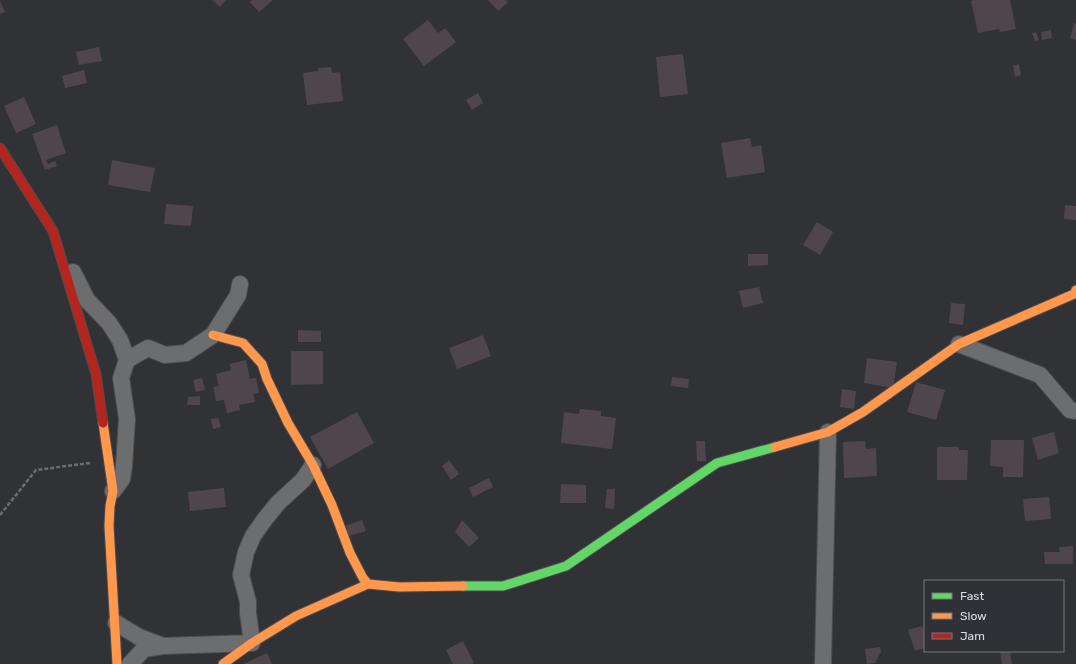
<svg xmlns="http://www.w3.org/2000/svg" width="1076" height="664" viewBox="0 0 1076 664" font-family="Rubik,sans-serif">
	<rect width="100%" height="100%" fill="#313236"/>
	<path fill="#4f464d" d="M212,0H226L220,7Z
		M252,0H273L259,12L250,2Z
		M488,0H506L508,2L498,11Z
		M974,0H1010L1016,29L1000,32L999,29L978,33L971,1Z
		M0,1L5,12L0,14Z
		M428,20L438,33L445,28L456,42L424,66L403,39Z
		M1074,23L1076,24V40L1070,38Z
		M1051,30L1052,38L1042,40L1041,32Z
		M1036,32L1039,40L1035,41L1032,33Z
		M99,47L102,61L79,65L76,52Z
		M683,54L688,94L660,97L656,57Z
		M1019,64L1021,75L1015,77L1013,66Z
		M331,67L332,73L340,72L343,101L307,105L303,73L318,71V68Z
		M84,70L87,83L65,88L62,76Z
		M478,93L483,103L472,110L466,100Z
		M24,97L36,124L16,133L4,106Z
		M57,125L66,153L46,160L48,164L55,161L57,166L45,170L32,134Z
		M750,138L752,147L761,145L765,172L727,178L721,143Z
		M112,160L155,168L150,192L108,185Z
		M166,204L193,206L191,226L164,224Z
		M1065,205L1076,206V220L1064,219Z
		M817,222L833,232L820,255L803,245Z
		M748,254H768V265L748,266Z
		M759,287L763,303L743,308L739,291Z
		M951,303L965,304L963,325L949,323Z
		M298,330L321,331V342H298Z
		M483,335L491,356L457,369L449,348Z
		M291,351H323V384L291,385Z
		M867,358L897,362L893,388L864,383Z
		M246,360L250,379L256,378L259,393L253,394L255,402L239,405L240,410L227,413L224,400L216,401L213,387L219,386L216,374L231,370L230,364Z
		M672,377L689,379L688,388L671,386Z
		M202,378L205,390L196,392L193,380Z
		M916,382L945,390L936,420L907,412Z
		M842,389L856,391L854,409L840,407Z
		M200,396V405H187L188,397Z
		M580,409L601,411V416L616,418L612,449L561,443L564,412L579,414Z
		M357,412L374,443L328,469L310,437Z
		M218,418L221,427L213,429L211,419Z
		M1054,432L1059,453L1038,460L1032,438Z
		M991,440H1024L1023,477H1003V467L990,466Z
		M696,441H705L706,461H697Z
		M865,441L866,449L876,448L877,476L844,478L843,442Z
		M937,447H959V450H968L967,480H937Z
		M449,460L459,474L451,480L442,466Z
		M489,478L493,487L473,497L469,488Z
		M561,484L586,485V503H560Z
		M224,488L226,507L190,511L188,492Z
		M607,489H615L614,509L605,508Z
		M1049,497L1051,519L1025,521L1023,499Z
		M362,520L366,531L349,536L345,526Z
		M462,520L479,538L469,547L455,532Z
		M1073,546V564H1045L1044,552H1060L1059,547Z
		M922,626L925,635V648L915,651L908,630Z
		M463,641L474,663L472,664H453L446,650Z
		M880,647L881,652L875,663L867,664L865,649Z
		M1000,651H1010L1012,664H1002Z
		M267,653L272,664H243Z"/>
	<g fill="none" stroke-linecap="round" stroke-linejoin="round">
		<defs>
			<path id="street" d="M73,272L87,300L109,323L120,340L127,360
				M959,344L1040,375L1070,410L1076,411
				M113,491L122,479L124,466L127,419L121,378L127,360L148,348L165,355L186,353L213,335L238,295L240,284
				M116,623L139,637L163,646
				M130,664L144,649L163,646L252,643L248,613V602L241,575L246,552L253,536L265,519L278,503L303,480L313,465
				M823,664L828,432"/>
			<path id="fast" d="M463,586H503L566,566L717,463L775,447"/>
			<path id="slow" d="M213,335L243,343L262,364L267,379L288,423L313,465L332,505L350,553L363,578L368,584
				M103,423L113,491L110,506L109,526L117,664
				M775,447L828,432L863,412L959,344L1074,294L1076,290
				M223,664L252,643L296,616L368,584L399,587L463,586"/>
			<path id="jam" d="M0,148L53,231L96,374L103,423"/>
		</defs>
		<use href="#street" stroke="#4d4d51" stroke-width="18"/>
		<use href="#fast" stroke="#4d4d51" stroke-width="11"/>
		<use href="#slow" stroke="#4d4d51" stroke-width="11"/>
		<use href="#jam" stroke="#4d4d51" stroke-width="11"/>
		<path stroke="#6c6d6f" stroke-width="2.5" stroke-dasharray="4 2" stroke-linecap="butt" d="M0,515L36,470L90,463"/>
		<use href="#street" stroke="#6c6d6f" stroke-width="16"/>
		<use href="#fast" stroke="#63d668" stroke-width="9"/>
		<use href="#slow" stroke="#ff974d" stroke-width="9"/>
		<use href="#jam" stroke="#b3261e" stroke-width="9"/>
	</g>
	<rect x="924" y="580" width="140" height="72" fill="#303137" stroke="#75767b"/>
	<rect x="932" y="593" width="20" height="6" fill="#63d668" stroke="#75767b"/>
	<text x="960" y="600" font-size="12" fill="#dddde1">Fast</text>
	<rect x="932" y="613" width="20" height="6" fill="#ff974d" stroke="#75767b"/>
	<text x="960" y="620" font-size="12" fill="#dddde1">Slow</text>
	<rect x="932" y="633" width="20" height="6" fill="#b3261e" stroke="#75767b"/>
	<text x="960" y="640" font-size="12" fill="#dddde1">Jam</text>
</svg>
